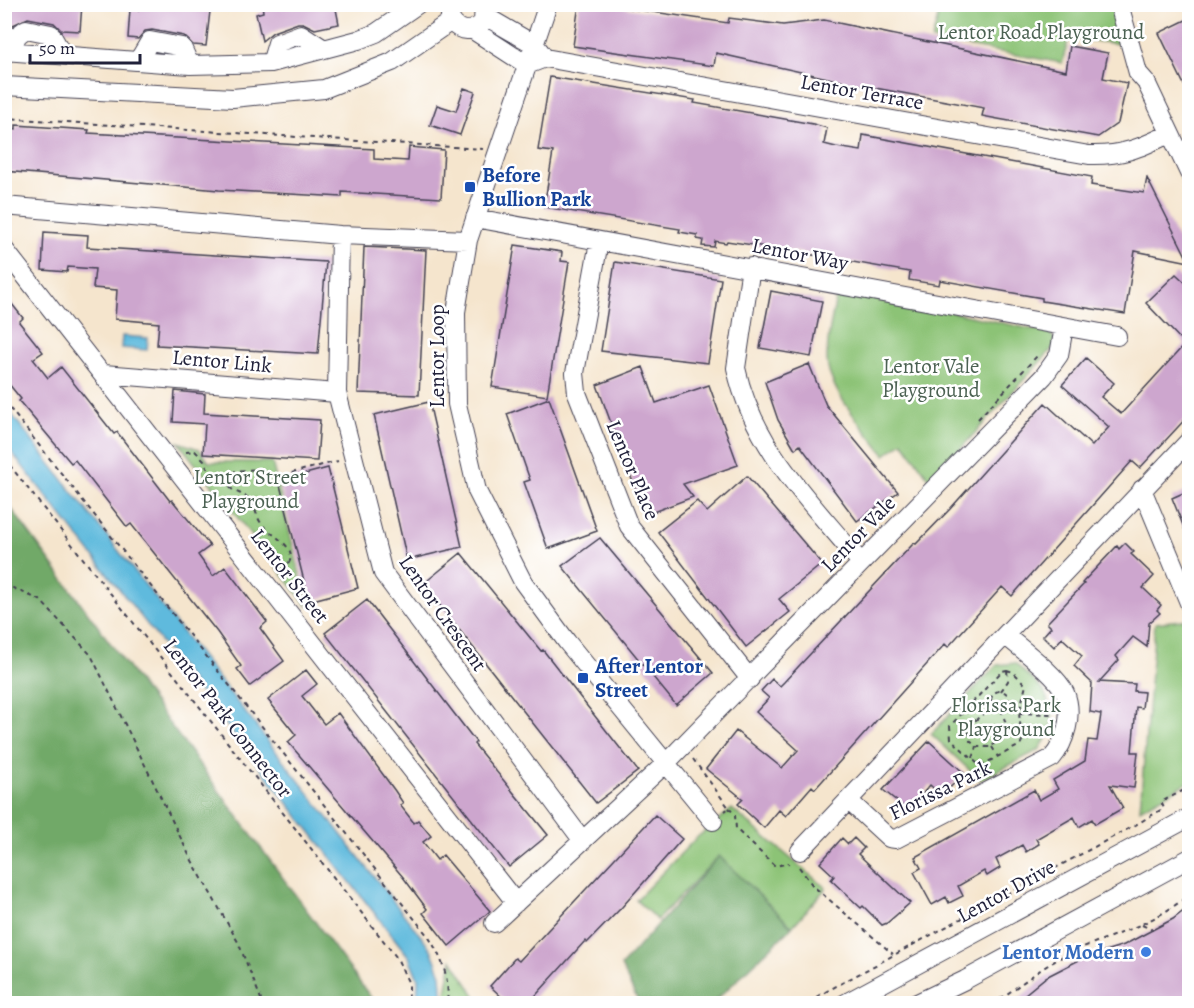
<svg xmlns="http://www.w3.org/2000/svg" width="1194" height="1008" viewBox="0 0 1194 1008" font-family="Alegreya,serif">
	<rect width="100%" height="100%" fill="#fff"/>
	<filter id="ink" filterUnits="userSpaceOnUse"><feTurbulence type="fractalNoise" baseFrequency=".0167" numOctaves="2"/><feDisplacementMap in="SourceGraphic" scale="12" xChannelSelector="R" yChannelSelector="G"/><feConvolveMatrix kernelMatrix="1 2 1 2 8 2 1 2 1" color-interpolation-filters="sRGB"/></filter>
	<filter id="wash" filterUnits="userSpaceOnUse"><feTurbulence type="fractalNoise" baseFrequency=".008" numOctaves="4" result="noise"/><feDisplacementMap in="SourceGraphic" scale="24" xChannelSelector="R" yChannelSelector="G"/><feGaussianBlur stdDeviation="1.35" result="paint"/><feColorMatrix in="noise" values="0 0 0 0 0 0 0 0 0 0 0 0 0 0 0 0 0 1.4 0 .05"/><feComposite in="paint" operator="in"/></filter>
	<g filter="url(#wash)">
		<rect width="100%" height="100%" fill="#f5e5cd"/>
		<path fill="#8cc376" stroke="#577258" stroke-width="1.5" d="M1113,4L1119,44L1069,38L1062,63L932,40L941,5Z
			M838,288L1050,333L1055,340L1053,348L931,481L903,442L885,455C866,430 826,389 827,357C827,334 834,310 838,288Z
			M178,442L199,449L209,462H272L308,607Z
			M1189,619V782L1140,809L1155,623Z
			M1015,663L1044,691L1053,714L1051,731L1039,750L980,780L931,734L997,665Z
			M732,809L826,888L792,927L719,856L657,920L636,900L695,839Z
			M452,960L480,1003H444Z"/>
		<path fill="#71a967" stroke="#4a6651" stroke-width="1.5" d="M4,500H5L375,1003H5Z
			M719,856L792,927L713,1003H639L621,966Z"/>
		<path fill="#5fbadd" stroke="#406e8c" stroke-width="1.5" d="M122,336L148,338L147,350L121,348Z
			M5,406L431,949L441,975L443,1003H417L418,979L409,957L5,444Z"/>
		<g id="blocks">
			<path fill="#cda6ce" d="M4,4H82L80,31L61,30L54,23L28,18L13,25L4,24Z
				M138,4H202L201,10L210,11L206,46L193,45L184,36L152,30L145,31L138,39L128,38L130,9L138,10Z
				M262,4H335L339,24L315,29L303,23H298L273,32L262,41L256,14L263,12Z
				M579,4H599L728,23L729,18L783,25L824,20L1066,71L1070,46L1108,53L1103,78L1127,83L1118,123L1098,137L998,119L982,116L984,108L859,85L716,53L714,66L573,46Z
				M1190,18V97L1159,33Z
				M550,77L695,100L694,103L813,124L827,128L824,144L836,147L861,151L863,135L1092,177L1091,185L1144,193L1147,178L1189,262L1135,251L1125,314L1042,301V298L940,280L939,285L909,280L910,272L773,248L727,241L726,243L715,241L714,247L702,246L703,240L697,239V235L679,232L680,229L544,207L553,152L538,150Z
				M464,88L475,92L460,135L430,125L437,105L456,111Z
				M16,125L89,130L88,133L374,149V159L408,161L409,147L444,150L441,198L342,192V197L219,190L4,171V128L16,129Z
				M44,232L88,235L87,247L326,262L318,354L157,345L159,323L115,319L117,290L93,288L95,269L68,267L67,272L42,270Z
				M515,245L562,252L561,261L569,262L547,396L492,387Z
				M364,247L426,250L419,395L358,393Z
				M615,262L721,279L708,363L601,351Z
				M1176,274L1190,287V414L1140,468L1132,461L1012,596L1002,587L948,647L945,644L815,789L812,786L786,816L779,810L764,828L738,804L743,799L706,769L736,731L782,768L798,750L756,712L769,698L761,691L772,679L780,686L784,682L914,543L916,544L950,509L1045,403L1092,446L1109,427L1062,385L1086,358L1114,383L1101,397L1121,414L1185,344L1146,303Z
				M771,291L822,301L811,357L760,348Z
				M4,294L23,318L19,322L43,352L33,359L48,378L61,367L114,434L117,432L170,501L172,500L210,546L198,555L213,576L225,567L267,622L260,628L284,661L250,686L237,669L241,666L217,632L131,524L127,527L75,460L71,463L19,401L21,399L4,378Z
				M809,364L826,405L898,492L857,521L800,445L795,449L778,420L765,382Z
				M643,367L656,403L709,385L738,465L683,484L693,497L645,515L597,385Z
				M175,391L205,394L204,413L320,420L317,461L203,454L205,424L173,422Z
				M549,398L597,531L548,549L524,482L530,480L507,414Z
				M429,402L462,547L407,560L374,415Z
				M328,468L358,588L309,601L279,481Z
				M747,476L822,564L779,599L790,612L746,647L658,532L697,501L707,512Z
				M1190,490V540H1189L1172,498Z
				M600,538L713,673L676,705L562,566Z
				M1125,543L1134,552L1131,554L1154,576L1143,588L1161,605L1157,610L1160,613L1149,623L1147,647L1133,637L1116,656L1119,660L1099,682L1135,684L1134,691L1144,692L1142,708L1136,707L1132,752H1138L1134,788L1110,785L1123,808L1095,824L1092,819L1079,827L1074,817L1036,839L1039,844L1026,852L1022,845L996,859L1000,868L987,876L984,871L958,886L963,896L949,903L946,897L932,905L914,872L921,868L915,857L1034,790L1039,800L1058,789L1053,780L1085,761L1088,740L1097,741L1101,714L1090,712L1092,683L1074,666L1082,656L1062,638L1054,647L1043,636L1051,627L1047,623L1084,584L1082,583L1117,546L1119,549Z
				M461,553L541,651L543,650L638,771L596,803L423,584Z
				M367,600L476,742L474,744L548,835L509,867L325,633Z
				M306,670L317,684L302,696L324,724L338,713L395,791L403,803L400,805L414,823L418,820L431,836L423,842L437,860L443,855L490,911L449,946L423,913L427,909L403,877L288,742L296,735L268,700Z
				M929,741L964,773L942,796L930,785L908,810L883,790Z
				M655,815L682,839L622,907L587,943L585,941L528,1004H509L490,986L515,958L519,961Z
				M842,838L848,844L854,838L864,848L858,854L910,903L887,923L882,925L863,906L861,908L831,880L834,876L820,863Z
				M1190,906V1004H1013L1046,977L1083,958L1124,945L1173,919Z"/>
		</g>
	</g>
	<g filter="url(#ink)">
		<use href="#blocks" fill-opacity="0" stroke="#423f51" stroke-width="1.5"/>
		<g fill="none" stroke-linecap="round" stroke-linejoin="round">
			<defs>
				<path id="minor" d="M451,4C444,27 468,39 483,22L484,4
					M548,4L468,240L456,312L457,404L477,491L523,582L567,642L713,821
					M1119,4L1138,73L1146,82L1190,175
					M485,16L535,45L542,54
					M473,30L527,65
					M4,51L190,65L271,63L358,40L376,33L418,4
					M9,52L18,35L26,29L51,34L63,55
					M138,61L150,41L182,47L190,65
					M271,63L277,43L301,34L324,49
					M527,65L545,58L1089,155C1122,156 1140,148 1169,134
					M4,86L233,98L324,89L392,62L451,21
					M4,206L340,235L468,240
					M475,218L1117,336
					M340,235L337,393L383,573L583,841
					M599,242L575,373L577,393L629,526L750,679
					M4,249L516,903
					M751,267L736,368C753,448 812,503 861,563
					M104,374L337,393
					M1142,489L1190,605
					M848,800L889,838L896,839L1052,758C1065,743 1074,714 1065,693C1057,675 1021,649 1005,635
					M800,851L1190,440
					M494,923L666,763L1044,376L1059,355L1064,327
					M844,1004L1190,817
					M915,1004L965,980L1190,858"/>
			</defs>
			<use href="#minor" stroke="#423f51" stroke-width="20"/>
			<path stroke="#423f51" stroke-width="2" stroke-dasharray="4.5 4.5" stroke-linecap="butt" d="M801,4H832
				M4,118L483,149
				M1185,191L1190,202
				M4,401L428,936C442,958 450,977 447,1004
				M978,419L1038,355
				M186,452L195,451L204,460L211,476L230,478L235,471L259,469L276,477L338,461
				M4,458L397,958L409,984V1004
				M230,478L229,486C234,493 242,493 248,498C256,505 255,515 261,523C272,538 309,550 280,572
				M4,584L40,600L91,655L190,857L238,942L263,1004
				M1007,670L1013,672L1026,685L1019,713L1022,741L1020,745L980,766L951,739L950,726L1002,671Z
				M991 700a9 9 0 1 1 18 0a9 9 0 1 1-18 0Z
				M1001,691L1008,681L1007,670
				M992,706L968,727L970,741L977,747H992L1006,724L1001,709
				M1019,713L1053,714
				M992,747L998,757
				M973,758L977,747
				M693,759L729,808L725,811
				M729,808L735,815L736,829L775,866L789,863
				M799,867L813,886L893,954
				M1142,925L1153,930
				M4,992L11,1004
				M820,1004L816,997L1137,824L1164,808L1161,802L1190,787
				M993,1004C1022,984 1051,959 1083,947C1123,932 1156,922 1190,894"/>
			<use href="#minor" stroke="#fff" stroke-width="18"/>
		</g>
	</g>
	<g fill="#1a4fb4" stroke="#fff" stroke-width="2">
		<rect x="464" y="181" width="12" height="12" rx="3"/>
		<rect x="577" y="672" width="12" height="12" rx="3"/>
	</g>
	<circle fill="#3f7fe0" stroke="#fff" stroke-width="2" cx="1146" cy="952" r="6"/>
	<g text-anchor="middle" stroke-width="5" stroke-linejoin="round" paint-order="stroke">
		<g font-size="21" fill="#4c6253" stroke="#fff">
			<text x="1041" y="39">Lentor Road Playground</text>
			<text x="931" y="373">Lentor Vale<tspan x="931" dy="24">Playground</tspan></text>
			<text x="250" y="484">Lentor Street<tspan x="250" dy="24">Playground</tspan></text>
			<text x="1006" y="712">Florissa Park<tspan x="1006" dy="24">Playground</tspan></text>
		</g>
		<g font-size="21" fill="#22223b" stroke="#fff">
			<text transform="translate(862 92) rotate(10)" y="7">Lentor Terrace</text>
			<text transform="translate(800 254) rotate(11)" y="7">Lentor Way</text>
			<text transform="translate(437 356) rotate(-90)" y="7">Lentor Loop</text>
			<text transform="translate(222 361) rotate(5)" y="7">Lentor Link</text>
			<text transform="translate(633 470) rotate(67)" y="7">Lentor Place</text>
			<text transform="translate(858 534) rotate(-46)" y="7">Lentor Vale</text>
			<text transform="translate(290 576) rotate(52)" y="7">Lentor Street</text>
			<text transform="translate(443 613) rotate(55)" y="7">Lentor Crescent</text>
			<text transform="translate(228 718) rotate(52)" y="7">Lentor Park Connector</text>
			<text transform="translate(940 790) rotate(-26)" y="7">Florissa Park</text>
			<text transform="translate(1006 891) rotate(-29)" y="7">Lentor Drive</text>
		</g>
		<g font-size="21" font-weight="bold" fill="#164399" stroke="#fff" text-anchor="start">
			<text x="482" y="182">Before<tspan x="482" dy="24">Bullion Park</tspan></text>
			<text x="595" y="673">After Lentor<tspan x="595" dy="24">Street</tspan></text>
		</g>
		<g font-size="21" font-weight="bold" fill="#366cbe" stroke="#fff" text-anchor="end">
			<text x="1134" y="959">Lentor Modern</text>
		</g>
	</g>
	<rect width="1194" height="1008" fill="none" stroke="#fff" stroke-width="24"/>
	<path d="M30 54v9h110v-9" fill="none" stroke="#22223b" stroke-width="3"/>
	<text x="39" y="54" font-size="18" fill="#22223b" stroke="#ffffff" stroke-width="4.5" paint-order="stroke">50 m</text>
</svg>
